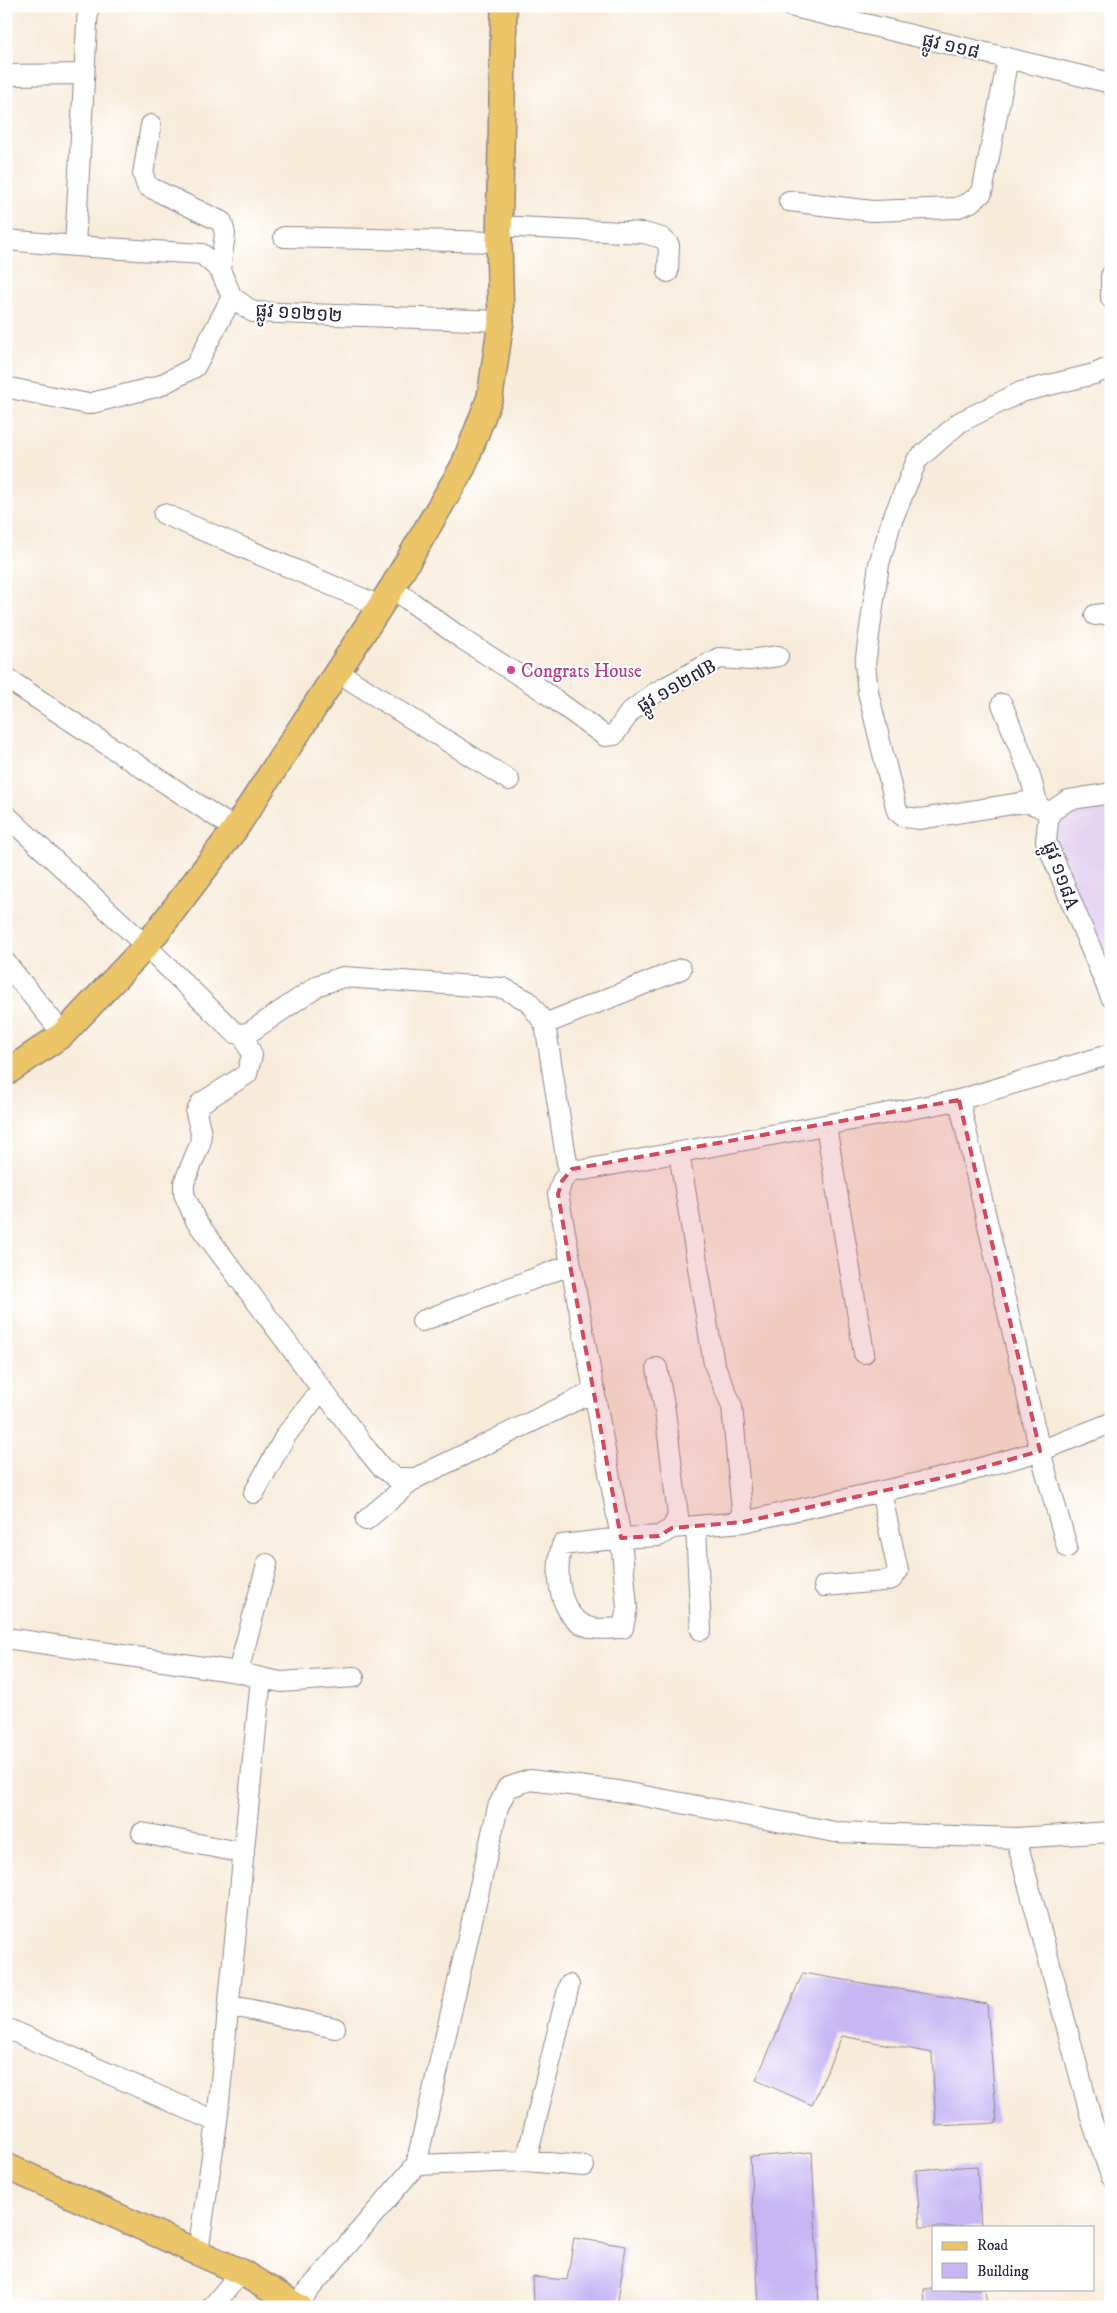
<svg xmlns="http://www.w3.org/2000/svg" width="1117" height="2313" viewBox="0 0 1117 2313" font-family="'IM FELL DW Pica','Noto Sans Khmer',serif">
	<rect width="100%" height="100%" fill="#fff"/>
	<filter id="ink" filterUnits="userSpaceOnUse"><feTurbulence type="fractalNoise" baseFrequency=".02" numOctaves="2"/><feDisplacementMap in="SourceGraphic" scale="10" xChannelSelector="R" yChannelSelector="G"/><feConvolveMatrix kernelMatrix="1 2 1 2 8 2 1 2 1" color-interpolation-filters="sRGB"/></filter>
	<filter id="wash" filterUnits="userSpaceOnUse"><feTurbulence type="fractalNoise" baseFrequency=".0096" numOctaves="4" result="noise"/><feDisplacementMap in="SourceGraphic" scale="20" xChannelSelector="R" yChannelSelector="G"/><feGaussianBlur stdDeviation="1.12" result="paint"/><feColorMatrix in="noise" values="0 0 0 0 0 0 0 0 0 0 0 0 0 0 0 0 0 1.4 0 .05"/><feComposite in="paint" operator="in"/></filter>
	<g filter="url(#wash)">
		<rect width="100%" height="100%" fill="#f8ebd9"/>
		<path fill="#e4d3f1" d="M1111,807V967L1054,846V828L1061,815Z"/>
		<g id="blocks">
			<path fill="#c6b6f3" d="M803,1973L987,2004L997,2123L936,2126L932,2053L842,2036L812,2105L756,2080Z
				M812,2152L819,2306L759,2307L750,2157Z
				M977,2166L981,2227H920L916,2170Z
				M574,2238L626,2246L617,2307H534L533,2277L567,2280Z
				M924,2289H985L987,2307H925Z"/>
		</g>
	</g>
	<g filter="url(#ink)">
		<use href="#blocks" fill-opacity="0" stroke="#8d868a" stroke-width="1"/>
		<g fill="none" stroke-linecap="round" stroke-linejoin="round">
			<defs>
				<path id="minor" d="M790,6L1107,82L1111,85
					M6,75L84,74
					M151,125L143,174L147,186L222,222L225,234L220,270
					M789,201L872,211L956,208L969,203L982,193L1008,58
					M499,226L644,233L662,238L669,245L668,272
					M284,237L499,242
					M6,240L75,246L202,254L220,270L232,297L253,312L501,321
					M75,246L88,6
					M1111,276V298
					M10,388L88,404L159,386L195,367L232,297
					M164,514L380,606
					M392,588L461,638L539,688L605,736L614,735L630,712L655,693L719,658L750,660L778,656
					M1095,615L1111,613
					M336,671L509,780
					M6,678L235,829
					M1002,704L1029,772L1038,806
					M1111,793L1068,800L1049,813L1046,841L1111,997
					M1049,813L1038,806L1025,802L920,819L904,817L897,811L868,692L865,664L879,564L891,523L917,460L960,422L1021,392L1094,374L1111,367
					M6,815L146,946L235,1033L243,1034L250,1032L319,985L343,977L503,988L528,1001L545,1024L567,1163L572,1169L584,1170L959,1100L1111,1054
					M6,963L63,1034
					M545,1024L681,969
					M243,1034L252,1055L247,1074L201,1103L196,1113L201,1133L200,1144L184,1183V1194L196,1221L368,1451L381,1467L396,1478H416
					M959,1100L1040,1451L1067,1547
					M826,1126L864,1353
					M679,1153L714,1364L732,1406L743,1522
					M572,1169L562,1181L558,1194L621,1538L627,1608L623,1628C614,1628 601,1630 592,1628C558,1620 554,1572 562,1545L621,1538L659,1536L672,1528L678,1516L665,1411L657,1368
					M422,1321L570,1265
					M254,1493L286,1435L322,1389
					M366,1520L416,1478L595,1391
					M696,1527L701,1630
					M672,1528L743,1522L959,1474L1040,1451L1111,1423
					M824,1586L883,1581L892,1579L898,1571L881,1492
					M6,1638L238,1672L261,1678L217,2122L198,2252
					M238,1672L267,1564
					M261,1678L281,1682L354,1677
					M142,1833L244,1853
					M1016,1838L1092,2121L1111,2176
					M229,2005L335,2028
					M11,2030L217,2122
					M526,2161L569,1985
					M416,2165L526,2161L584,2166
					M296,2305L416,2165L498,1807L507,1788L530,1780L618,1791L835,1832L1016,1838L1111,1832
					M212,2307L241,2272"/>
				<path id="major" d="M6,1073L63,1034L146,946L235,829L392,588L463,467L490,397L501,321L499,242L504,6
					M6,2166L241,2272L299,2307"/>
			</defs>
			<use href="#minor" stroke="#8d868a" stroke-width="22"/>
			<use href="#major" stroke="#8d868a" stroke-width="28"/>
			<use href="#minor" stroke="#fff" stroke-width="20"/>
			<use href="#major" stroke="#ecc569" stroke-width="25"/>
		</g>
	</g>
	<path fill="#d1495b" fill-opacity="0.2" stroke="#d1495b" stroke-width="4" stroke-dasharray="10 6" stroke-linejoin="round" d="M959,1100L1040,1451L959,1474L743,1522L672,1528L659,1536L621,1538L570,1265L558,1194L562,1181L572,1169Z"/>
	<circle fill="#d1479c" stroke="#fff" stroke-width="2" cx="511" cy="670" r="5"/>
	<g text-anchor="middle" stroke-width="4.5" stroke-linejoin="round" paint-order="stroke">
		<g font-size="19" fill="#22223b" stroke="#fff">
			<text transform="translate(951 45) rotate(13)" y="7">ផ្លូវ ១១៨</text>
			<text transform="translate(299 312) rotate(4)" y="7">ផ្លូវ ១១២១២</text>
			<text transform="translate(676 685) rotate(-30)" y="7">ផ្លូវ ១១២៧B</text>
			<text transform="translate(1062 875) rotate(70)" y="7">ផ្លូវ ១១៨A</text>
		</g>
		<g font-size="19" fill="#b23c85" stroke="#fff" text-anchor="start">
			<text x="521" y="677">Congrats House</text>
		</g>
	</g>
	<rect width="1117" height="2313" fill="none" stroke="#fff" stroke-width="25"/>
	<rect x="932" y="2226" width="162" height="65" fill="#ffffff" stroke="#a7a7b1"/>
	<rect x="942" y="2242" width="25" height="8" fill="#ecc569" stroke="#a7a7b1"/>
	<text x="977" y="2250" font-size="15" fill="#22223b">Road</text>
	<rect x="942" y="2263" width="25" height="15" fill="#c6b6f3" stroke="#a7a7b1"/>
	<text x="977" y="2276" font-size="15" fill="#22223b">Building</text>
</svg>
